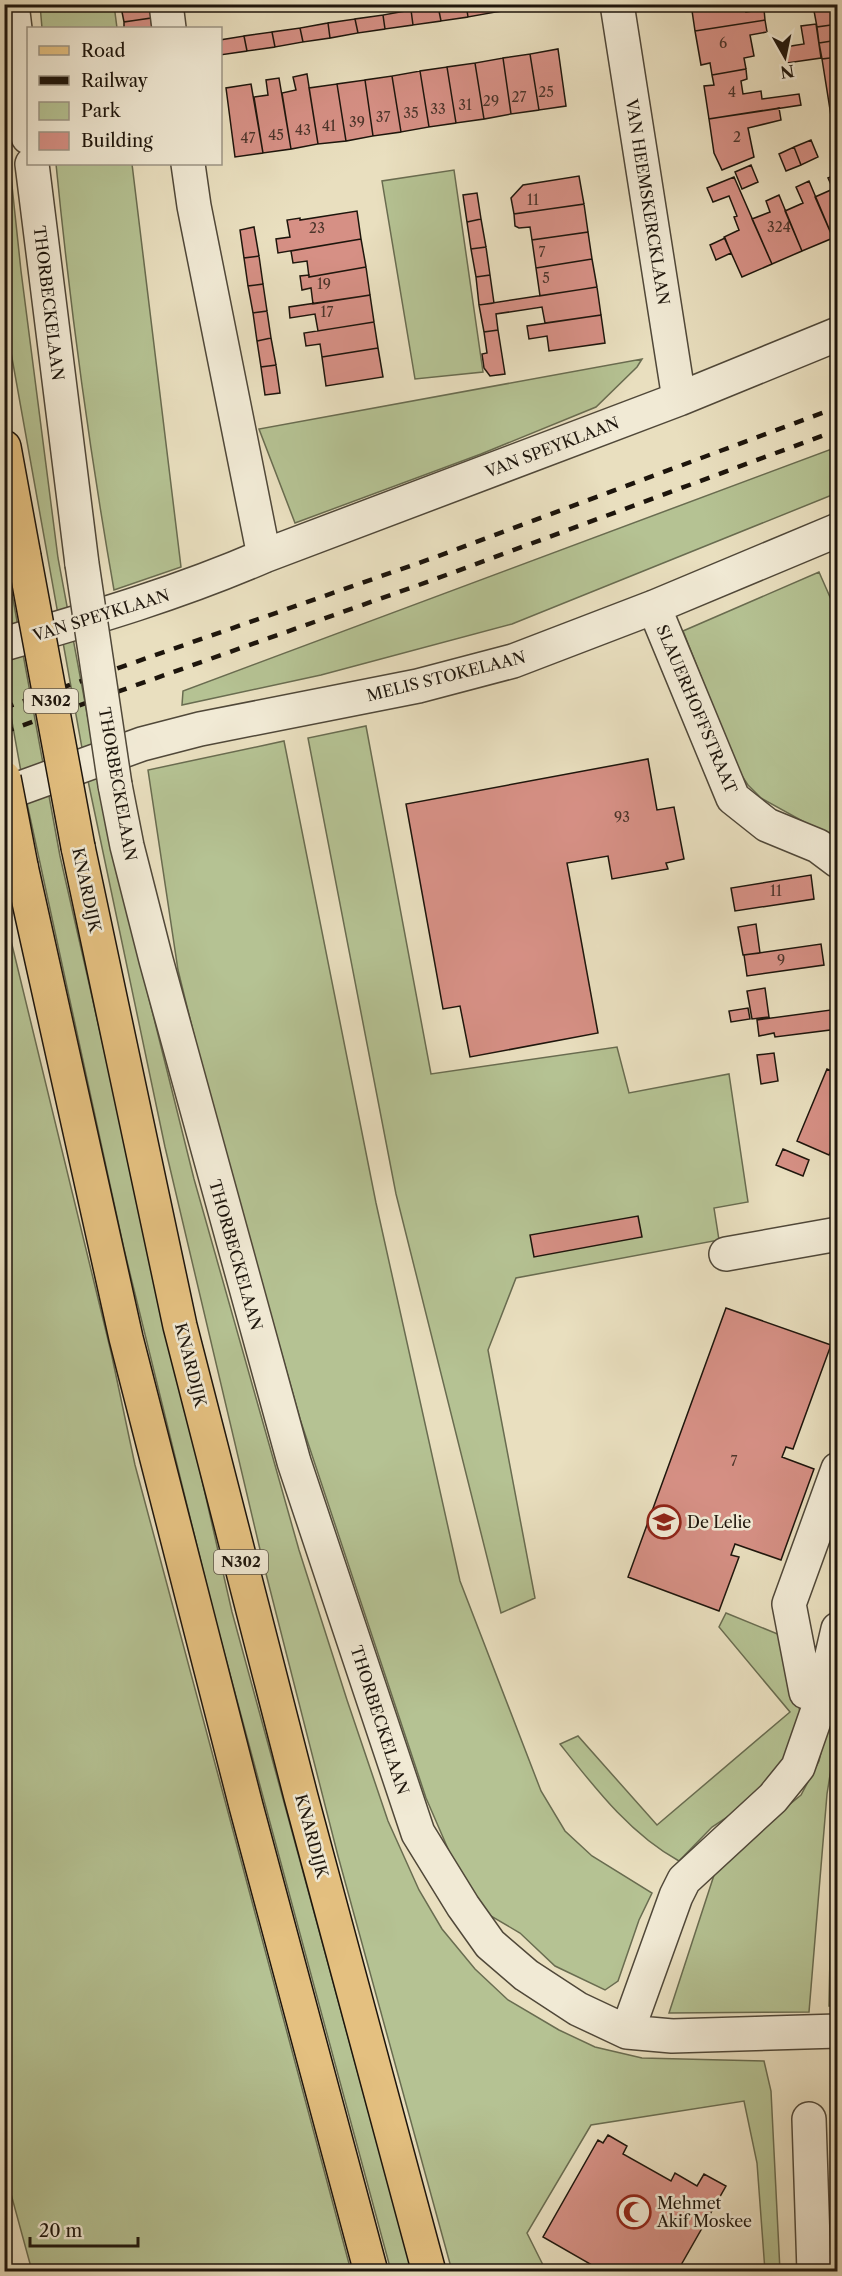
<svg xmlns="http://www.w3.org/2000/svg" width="842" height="2276" viewBox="0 0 842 2276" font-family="'Libre Caslon Text',serif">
	<rect width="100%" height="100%" fill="#e9dfbf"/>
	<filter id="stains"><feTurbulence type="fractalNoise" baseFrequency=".00333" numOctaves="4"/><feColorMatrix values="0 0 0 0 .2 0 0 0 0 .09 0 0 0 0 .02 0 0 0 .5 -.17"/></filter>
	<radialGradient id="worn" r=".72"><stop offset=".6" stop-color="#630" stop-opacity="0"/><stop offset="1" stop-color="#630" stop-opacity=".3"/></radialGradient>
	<path fill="#b5c293" stroke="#696c50" stroke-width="1.5" d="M40,5H114L117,28H42Z
		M4,110L21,271L58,558L114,858L194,1179L299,1550L347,1700L388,1821L419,1890L442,1929L475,1969L508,2000L559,2030L595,2047L642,2058L764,2061L771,2091L780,2271H765L757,2163L744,2101L591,2125L527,2233L546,2271H452L338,1856L262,1558L165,1147L87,776L5,319Z
		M56,164H132L181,567L114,590C89,448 70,306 56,164Z
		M454,170L483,372L415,379L382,181Z
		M642,359L637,367L596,407L481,454L295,523L259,429Z
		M837,447V493L512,624L321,675L182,705L183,691Z
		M4,550L60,856L232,1612L412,2271H391L214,1615L124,1249L25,794L5,683Z
		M819,572L837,613V832L824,833L761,798L748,785L738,770L683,631Z
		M366,726L431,1074L617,1047L629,1093L729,1074L748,1202L714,1208L719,1240L516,1278L488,1350L535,1598L501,1613L396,1194L308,738Z
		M284,741L376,1203L460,1581L541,1791L565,1831L592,1856L652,1893L639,1920L618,1981L605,1990L555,1966L520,1933L484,1912L455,1865L426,1798L300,1419L208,1092L178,970L148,770Z
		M5,916L111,1352L135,1465L351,2271H32L5,2172Z
		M726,1613L785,1637L802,1722L788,1761L765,1792L712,1827L679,1861C630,1834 595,1788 560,1744L578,1736L657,1825L790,1712L719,1627Z
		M837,1681V1731L827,1794L809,2012L669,2013L718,1863L801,1795L819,1761Z
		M837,1811L838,2006H829L832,1856Z"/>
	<path fill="#d69085" stroke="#1d150c" stroke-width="1.5" d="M137,4H149L151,18L124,22L121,7Z
		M447,4H466L468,17L441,21L438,6Z
		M466,4H495L496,12L468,17Z
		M495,4H523V8L496,12Z
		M691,4H747L746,12L764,9L765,20L695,31Z
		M813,4H838V8L814,11Z
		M438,6L441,21L413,25L411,10Z
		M838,8V24L817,27L814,11Z
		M411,10L413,25L385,29L383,15Z
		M383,15L385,29L358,33L355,19Z
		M151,18L152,28H124V22Z
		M355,19L358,33L330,38L328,23Z
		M765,20L767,32L750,35L754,56L744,58L746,69L712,75L710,63L701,65L695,31Z
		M328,23L330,38L303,42L300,28Z
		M816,24L821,58L787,63L785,47L804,44L801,26Z
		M838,24V40L819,43L817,27Z
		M300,28L303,42L275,47L272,32Z
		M272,32L275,47L247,51L244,36Z
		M244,36L247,51L220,55V40Z
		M838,40V57L822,59L819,43Z
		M558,49L566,106L539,110L530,54Z
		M530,54L539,110L511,114L503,58Z
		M838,57V119L832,122L822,59Z
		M503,58L511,114L484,119L475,63Z
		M475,63L484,119L456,123L447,67Z
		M447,67L456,123L429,127L420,71Z
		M746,69L747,79L741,81L743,94L761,91L762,99L799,94L801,105L709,119L704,86L714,85L712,75Z
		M420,71L429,127L401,132L392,76Z
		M307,74L318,144L291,149L282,93L296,90L293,77Z
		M392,76L401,132L373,136L365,80Z
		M279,78L291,149L263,153L254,97L268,95L266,80Z
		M365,80L373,136L346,141L337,84Z
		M251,84L263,153L235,157L226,88Z
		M337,84L346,141L318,144L309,88Z
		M779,108L781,120L748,128L754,157L722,170L714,153L709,119Z
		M811,140L818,157L801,165L794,147Z
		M794,147L801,165L786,171L779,154Z
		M751,165L758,182L742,189L735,172Z
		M838,174V236L833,238L815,197L833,189L828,178Z
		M579,176L584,204L514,214L511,198L523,185Z
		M734,177L772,264L742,277L724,237L739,230L734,217L737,216L729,196L713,202L707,188Z
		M809,181L833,238L802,251L785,211L803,203L796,187Z
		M477,193L481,219L467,222L463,195Z
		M779,195L802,251L772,264L752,219L770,212L766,201Z
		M584,204L588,232L532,240L530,227L519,228L515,226L514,214Z
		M357,211L361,239L278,253L276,239L290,237L287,220L300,218V220Z
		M481,219L486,247L471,249L467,222Z
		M254,227L259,256L244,258L240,230Z
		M588,232L592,259L536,268L532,240Z
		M725,238L731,253L716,260L710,245Z
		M361,239L366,267L309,277L307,261L293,263L291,251Z
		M486,247L490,275L476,277L471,249Z
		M259,256L263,284L248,286L244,258Z
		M592,259L597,287L540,296L536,268Z
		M366,267L370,295L313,304L311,288L302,290L300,276L309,275V277Z
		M490,275L494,303L479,305L476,277Z
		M263,284L267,311L253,313L248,286Z
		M597,287L601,315L545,323L542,307L496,314L498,330L484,332L479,305Z
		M370,295L374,322L318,331L315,314L290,318L289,307Z
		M267,311L271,338L257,341L253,313Z
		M601,315L605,343L549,351L547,336L529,339L527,326Z
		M374,322L378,348L322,357L320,344L306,346L304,333Z
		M498,330L505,374L490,376L484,368L482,354L487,353L484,332Z
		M271,338L276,365L261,367L257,341Z
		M378,348L383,377L326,386L322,357Z
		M276,365L280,393L265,395L261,367Z
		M648,759L657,810L674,807L684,859L666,863L668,869L612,879L608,856L567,863L598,1033L470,1057L460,1006L443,1009L406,804Z
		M811,875L814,899L735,911L731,888Z
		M756,924L760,953L743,955L738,927Z
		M821,944L824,965L747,976L744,955Z
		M765,988L769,1017L752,1019L747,991Z
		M748,1008L750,1019L731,1022L729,1011Z
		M838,1009V1029L775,1037L774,1033L759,1036L757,1020Z
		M774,1053L778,1081L761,1084L757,1055Z
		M827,1069L838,1074V1135L829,1155L797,1141Z
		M783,1149L809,1160L803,1176L776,1165Z
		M638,1216L642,1237L534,1257L530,1235Z
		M726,1308L831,1345L793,1449L786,1447L782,1457L814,1469L781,1560L735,1544L731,1555L739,1557L719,1611L628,1577Z
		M608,2135L627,2146L623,2154L671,2181L675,2173L697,2186L704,2174L726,2186L677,2272H598L599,2269L543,2237L598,2140L603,2143Z"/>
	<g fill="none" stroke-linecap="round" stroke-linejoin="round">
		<defs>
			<path id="minor" d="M12,4L28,137
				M166,4L169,28
				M617,4L679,399
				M32,164L82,564
				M188,164L194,206L264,556
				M654,607L733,798L767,825L818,846L838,861
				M4,644C93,618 179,593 264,556L679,399L838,334
				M115,785L127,846L156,960L294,1462L418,1833L463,1906L490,1944L526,1975L578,2009L627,2032L672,2036L838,2031
				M4,794L142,744L200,729L418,686L513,661L654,607L838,530
				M726,1254L838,1234
				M822,1698L806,1692L789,1604L838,1469
				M627,2032L676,1896L684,1880L773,1798L798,1767L822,1698L838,1629
				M809,2119L814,2272"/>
			<path id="major" d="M4,447L24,556
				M78,847L180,1326L301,1797L429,2272
				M21,866L126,1338L246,1806L371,2272"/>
		</defs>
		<use href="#minor" stroke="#504839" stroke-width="36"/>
		<use href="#major" stroke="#1d150c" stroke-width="36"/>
		<use href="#minor" stroke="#f1ead5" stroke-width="33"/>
		<use href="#major" stroke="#e4c080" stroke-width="33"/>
		<path stroke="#1d150c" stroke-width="4.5" stroke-dasharray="10 10" stroke-linecap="butt" d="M4,708L433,558L838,407
			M4,732L430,581L838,430"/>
		<defs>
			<path id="minor-bridge" d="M82,564L115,785"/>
			<path id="major-bridge" d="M24,556L78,847
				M4,778L21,866"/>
		</defs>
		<use href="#minor-bridge" stroke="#504839" stroke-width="36" stroke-linecap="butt"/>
		<use href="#major-bridge" stroke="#1d150c" stroke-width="36" stroke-linecap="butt"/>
		<use href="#minor-bridge" stroke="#f1ead5" stroke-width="33"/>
		<use href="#major-bridge" stroke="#e4c080" stroke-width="33"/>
	</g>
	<defs>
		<symbol id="school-ring" viewBox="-11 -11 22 22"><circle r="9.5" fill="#f1ead5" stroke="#8f2418" stroke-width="1.5"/><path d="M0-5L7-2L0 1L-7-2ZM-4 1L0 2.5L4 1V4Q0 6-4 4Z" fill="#8f2418"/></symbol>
		<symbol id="mosque-ring" viewBox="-11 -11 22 22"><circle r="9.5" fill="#f1ead5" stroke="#8f2418" stroke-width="1.5"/><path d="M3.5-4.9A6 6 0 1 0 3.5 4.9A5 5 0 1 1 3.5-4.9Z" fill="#8f2418"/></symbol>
	</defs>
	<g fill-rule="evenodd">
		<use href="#school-ring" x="645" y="1503" width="38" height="38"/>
		<use href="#mosque-ring" x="615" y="2193" width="38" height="38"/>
	</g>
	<g text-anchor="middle" stroke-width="5" stroke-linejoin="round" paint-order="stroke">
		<g font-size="14" fill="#4b342a">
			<text x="723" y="48">6</text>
			<text x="546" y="97">25</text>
			<text x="732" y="97">4</text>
			<text x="519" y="102">27</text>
			<text x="491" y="106">29</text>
			<text x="465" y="110">31</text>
			<text x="438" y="114">33</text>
			<text x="411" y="118">35</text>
			<text x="383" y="122">37</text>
			<text x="357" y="127">39</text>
			<text x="329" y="131">41</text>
			<text x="303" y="135">43</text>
			<text x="276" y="140">45</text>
			<text x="737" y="142">2</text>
			<text x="248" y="143">47</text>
			<text x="533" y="205">11</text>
			<text x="779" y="232">324</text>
			<text x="317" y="233">23</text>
			<text x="542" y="257">7</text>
			<text x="546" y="283">5</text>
			<text x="324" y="289">19</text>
			<text x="327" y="317">17</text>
			<text x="622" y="822">93</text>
			<text x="776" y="896">11</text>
			<text x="781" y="965">9</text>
			<text x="734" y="1466">7</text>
		</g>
		<g fill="#f1ead5" stroke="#5d5548" stroke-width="1.5">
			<rect x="24" y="689" width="54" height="24" rx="4.5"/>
			<rect x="214" y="1550" width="54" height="24" rx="4.5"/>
		</g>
		<g font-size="15" font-weight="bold" fill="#1d150c">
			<text x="51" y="706">N302</text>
			<text x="241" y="1567">N302</text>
		</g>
		<g font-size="16" fill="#1d150c" stroke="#f1ead5">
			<text transform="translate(648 202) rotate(81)" y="6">VAN HEEMSKERCKLAAN</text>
			<text transform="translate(49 303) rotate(83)" y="6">THORBECKELAAN</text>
			<text transform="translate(552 447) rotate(-21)" y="6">VAN SPEYKLAAN</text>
			<text transform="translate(101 615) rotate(-17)" y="6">VAN SPEYKLAAN</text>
			<text transform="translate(446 676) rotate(-14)" y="6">MELIS STOKELAAN</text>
			<text transform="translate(697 709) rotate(67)" y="6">SLAUERHOFFSTRAAT</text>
			<text transform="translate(118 784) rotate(80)" y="6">THORBECKELAAN</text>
			<text transform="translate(87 890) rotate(78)" y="6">KNARDIJK</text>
			<text transform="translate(236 1255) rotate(74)" y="6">THORBECKELAAN</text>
			<text transform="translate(191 1365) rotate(76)" y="6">KNARDIJK</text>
			<text transform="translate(380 1720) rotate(72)" y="6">THORBECKELAAN</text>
			<text transform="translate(312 1836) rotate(75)" y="6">KNARDIJK</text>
		</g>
		<g font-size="16" fill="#1d150c" stroke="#f1ead5" text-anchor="start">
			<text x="687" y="1528">De Lelie</text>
			<text x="657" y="2209">Mehmet<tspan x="657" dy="18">Akif Moskee</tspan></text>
		</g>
	</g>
	<rect width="842" height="2276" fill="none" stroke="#e9dfbf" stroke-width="24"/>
	<rect x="6" y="6" width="830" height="2264" fill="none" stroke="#1d150c" stroke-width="3"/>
	<rect x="12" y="12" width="818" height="2252" fill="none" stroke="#1d150c" stroke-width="1.5"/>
	<rect x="27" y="27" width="195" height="138" fill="#f1ead5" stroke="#9c9585" stroke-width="1.5"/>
	<rect x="39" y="46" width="30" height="9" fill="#e4c080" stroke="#9c9585" stroke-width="1.5"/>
	<text x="81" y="57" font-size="18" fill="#1d150c">Road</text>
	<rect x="39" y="76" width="30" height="9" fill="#1d150c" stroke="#9c9585" stroke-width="1.5"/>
	<text x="81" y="87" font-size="18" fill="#1d150c">Railway</text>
	<rect x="39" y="102" width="30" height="18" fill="#b5c293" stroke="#9c9585" stroke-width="1.5"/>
	<text x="81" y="117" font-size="18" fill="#1d150c">Park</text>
	<rect x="39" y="132" width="30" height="18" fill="#d69085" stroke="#9c9585" stroke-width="1.5"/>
	<text x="81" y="147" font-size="18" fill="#1d150c">Building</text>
	<g transform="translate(785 57) rotate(171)" stroke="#f1ead5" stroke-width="4.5" paint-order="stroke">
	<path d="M0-4.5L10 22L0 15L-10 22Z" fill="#1d150c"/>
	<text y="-9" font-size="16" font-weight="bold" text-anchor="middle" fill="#1d150c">N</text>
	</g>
	<path d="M30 2237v9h108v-9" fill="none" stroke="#1d150c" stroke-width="3"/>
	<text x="39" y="2237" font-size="18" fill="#1d150c" stroke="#f1ead5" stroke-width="4.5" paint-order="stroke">20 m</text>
	<rect width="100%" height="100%" filter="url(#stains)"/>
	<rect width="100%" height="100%" fill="url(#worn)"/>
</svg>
